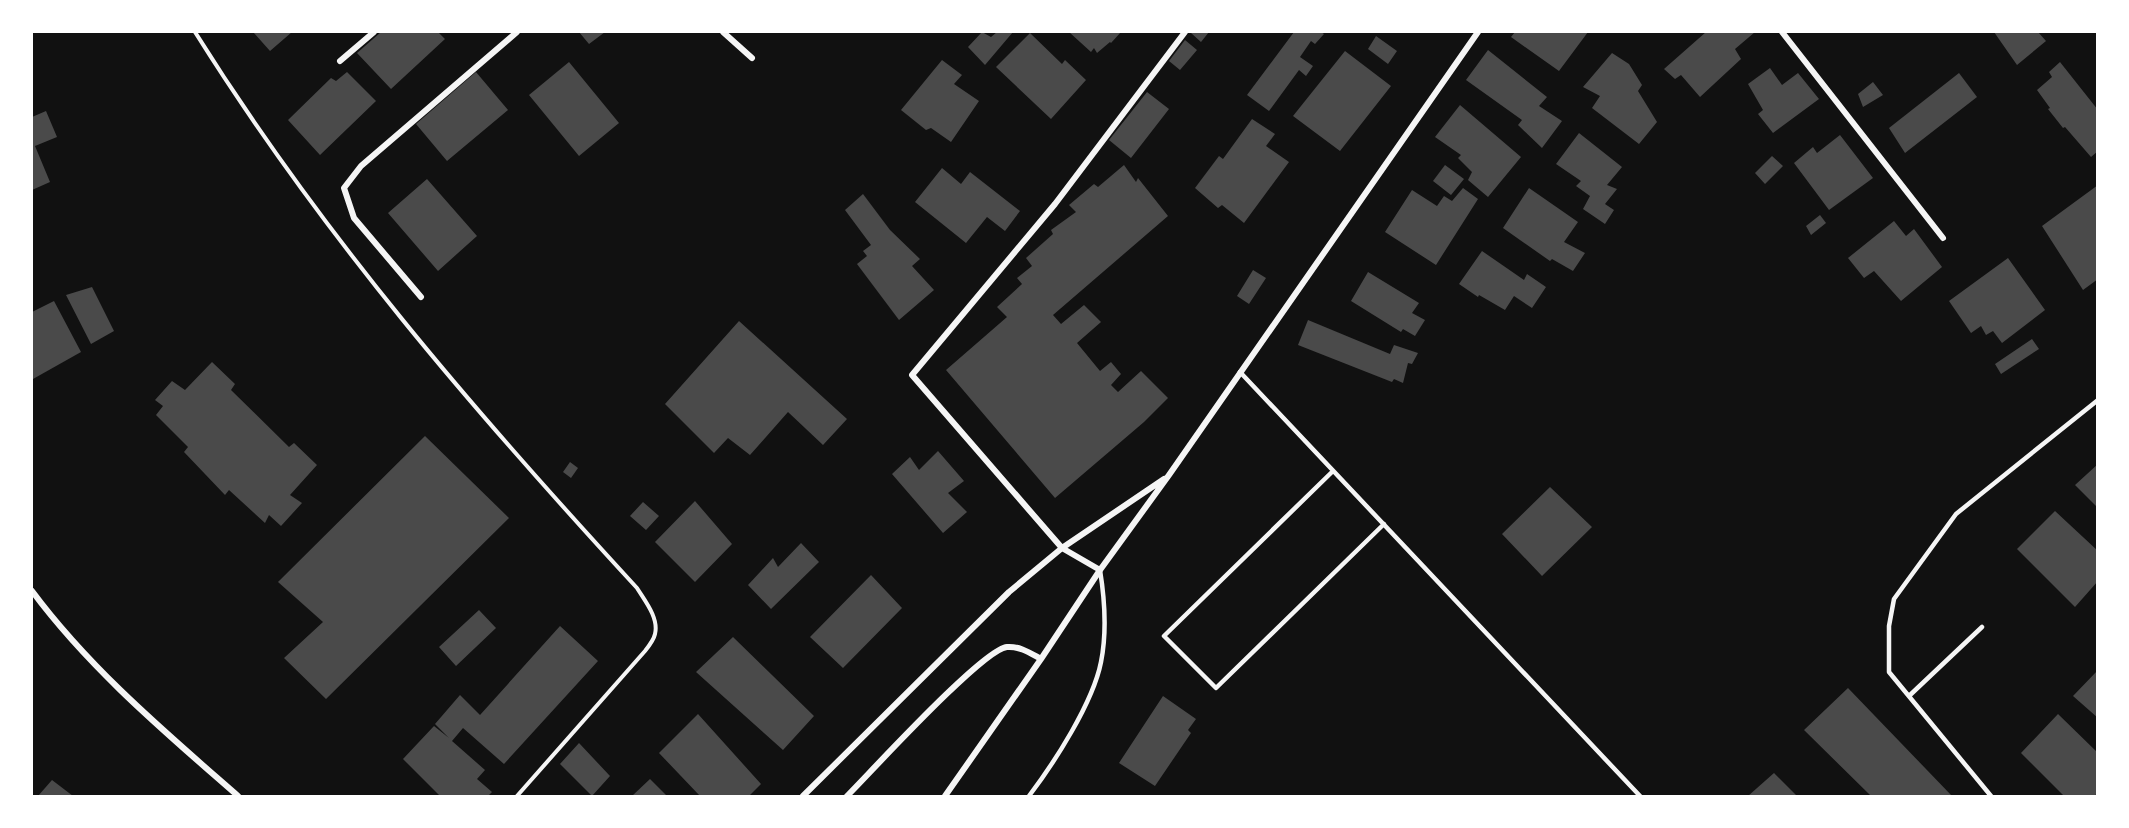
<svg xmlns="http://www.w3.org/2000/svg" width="2129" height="828" viewBox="0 0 2129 828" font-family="Rubik,sans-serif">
	<rect width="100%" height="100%" fill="#111"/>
	<path fill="#4a4a4a" d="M253,32H292L270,51Z
		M381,32H438L445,39L391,89L357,53Z
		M579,32H605L589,44Z
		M982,32L991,37L997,32H1013L985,65L968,47Z
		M1069,32H1121L1111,43L1110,42L1097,53L1094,48L1091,52Z
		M1192,32H1209L1201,42L1191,33Z
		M1294,32H1321L1324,34L1315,44L1311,41L1300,57L1313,66L1306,76L1299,70L1269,111L1247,95Z
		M1515,32H1588L1559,71L1511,37Z
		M1706,32H1755L1735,49L1741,59L1700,97L1681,75L1675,79L1664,69Z
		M1994,32H2038L2046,41L2017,65Z
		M1030,33L1062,64L1065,60L1086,80L1051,119L996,67Z
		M1376,36L1397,51L1388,64L1368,49Z
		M1185,40L1197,50L1180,70L1169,61Z
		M1488,50L1547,97L1539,106L1562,121L1542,148L1518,125L1522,120L1466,80Z
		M1345,51L1391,86L1340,151L1293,116Z
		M1612,53L1629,64L1642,85L1638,91L1657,122L1639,144L1592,108L1600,96L1583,87Z
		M942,60L962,75L954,84L979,101L951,142L931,128L926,130L901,110Z
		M569,62L619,123L579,156L529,95Z
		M2060,62L2098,110V151L2091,157L2065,127L2063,128L2048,109L2050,108L2037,90L2052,77L2049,72Z
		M1770,68L1782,85L1798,73L1819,99L1773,133L1758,114L1763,110L1748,84Z
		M347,72L376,101L320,155L288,120L331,78L336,81Z
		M476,72L508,110L447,161L416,124Z
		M1959,73L1977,97L1905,153L1889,128Z
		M1873,82L1883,95L1863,107L1858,94Z
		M1147,92L1169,109L1131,158L1109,140Z
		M1460,105L1521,157L1488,197L1468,180L1472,172L1458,158L1461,155L1435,137Z
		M46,111L57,137L35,146L50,182L32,190V117Z
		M1252,119L1275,134L1266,146L1289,162L1244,223L1222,205L1218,208L1195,188L1219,156L1223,159Z
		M1579,133L1622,167L1607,185L1617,189L1605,204L1614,210L1605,224L1583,209L1590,196L1576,186L1581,181L1556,164Z
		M1840,135L1873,178L1829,210L1794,163L1813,147L1817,153Z
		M1772,156L1783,166L1765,184L1755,173Z
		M1124,165L1136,182L1138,178L1168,216L1053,315L1061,324L1084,305L1101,322L1077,343L1100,371L1111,362L1121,374L1111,385L1118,392L1141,371L1168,398L1144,422L1055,498L946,370L1007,317L997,307L1022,284L1017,278L1032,266L1026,258L1053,234L1051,230L1076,212L1069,205L1094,184L1098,187Z
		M1445,165L1464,179L1451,195L1433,181Z
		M942,168L961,184L970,172L1020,211L1005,231L987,217L966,243L915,202Z
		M427,179L477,236L438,271L388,213Z
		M2098,185V279L2083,290L2042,226Z
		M1463,188L1478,199L1436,265L1385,232L1412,190L1437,206L1444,196L1452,201Z
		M1529,188L1578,222L1564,242L1585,253L1573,271L1552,259L1550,261L1503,228Z
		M863,194L890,230L920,259L912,266L934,290L899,320L857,264L867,256L863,251L871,245L845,210Z
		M1820,215L1826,223L1811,235L1806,226Z
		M1894,221L1906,236L1914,229L1942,267L1901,301L1874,271L1864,278L1848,258Z
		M1482,251L1524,280L1527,274L1546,287L1532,308L1514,296L1505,310L1479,295L1478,297L1459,284Z
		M2008,258L2045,310L2002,343L1993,331L1986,335L1981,326L1971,333L1949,301Z
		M1253,270L1266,278L1249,304L1237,296Z
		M1368,272L1419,303L1412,313L1425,320L1415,336L1403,329L1401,332L1351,301Z
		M92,287L114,331L91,344L66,295Z
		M54,301L81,352L33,379L32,375V312Z
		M1308,320L1390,354L1394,345L1418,353L1412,364L1408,363L1403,383L1394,379L1392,382L1298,345Z
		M739,321L847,419L823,445L788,412L750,455L728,438L714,453L665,404Z
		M2032,339L2039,349L2001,374L1995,364Z
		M212,362L235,384L231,390L289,447L294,443L317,465L290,495L302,503L281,526L269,515L265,523L229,490L225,495L184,452L188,447L156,415L163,406L155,400L172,381L185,390Z
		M425,436L509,518L326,699L284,658L323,622L278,582Z
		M938,451L964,481L948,493L967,512L943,533L892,474L910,457L919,470Z
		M570,462L578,468L571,478L563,472Z
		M2098,464V508L2075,485Z
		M1550,487L1592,527L1542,576L1502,534Z
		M695,501L732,544L695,582L655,542Z
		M643,502L659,516L646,530L630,516Z
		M2055,511L2098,551V581L2075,607L2017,549Z
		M801,543L819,562L771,609L748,585L773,558L778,567Z
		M871,575L902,608L843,668L810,637Z
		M479,610L496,628L456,666L439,647Z
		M560,626L598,661L504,764L463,728L452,741L485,770L477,779L492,792L488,796H440L403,759L434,726L449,738L435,724L460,695L480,715Z
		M733,637L814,716L783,750L696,672Z
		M2098,670V718L2073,696Z
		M1848,688L1952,796H1871L1804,730Z
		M1163,696L1196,719L1188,730L1191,733L1155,786L1119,763Z
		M698,714L761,784L749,796H700L659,753Z
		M2058,714L2098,753V793L2094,796H2064L2021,753Z
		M579,743L610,776L592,796L560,764Z
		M1774,773L1797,796H1748Z
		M650,779L667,796H632Z
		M52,780L73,796H38Z"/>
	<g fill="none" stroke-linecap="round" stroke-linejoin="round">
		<path stroke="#f5f5f5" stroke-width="4" d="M195,32C323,236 474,411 637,588C645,601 659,618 655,634C654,639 649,646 645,651L517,796"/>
		<path stroke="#f5f5f5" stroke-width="4.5" d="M1240,372L1640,796
			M1333,471L1164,636L1216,688L1384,524
			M1909,696L1982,627
			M1029,796C1054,763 1093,703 1101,662C1107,632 1105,601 1100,570
			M1991,796L1889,672V626L1894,599L1956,514L2098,400"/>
		<path stroke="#f5f5f5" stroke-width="6" d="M723,32L752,58
			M1782,32L1943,238
			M340,61L374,32
			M421,297L354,218L344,188L361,166L517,32
			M1100,570L1062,548L912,375L1055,204L1185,32
			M32,591C90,669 165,732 238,796
			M803,796L1009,592L1062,548L1164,479
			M847,796C871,772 983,649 1007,647C1020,646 1030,653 1041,659
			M945,796L1041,659L1100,570L1169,475L1478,32"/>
	</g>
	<rect width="2129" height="828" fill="none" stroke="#ffffff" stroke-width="66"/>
</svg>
